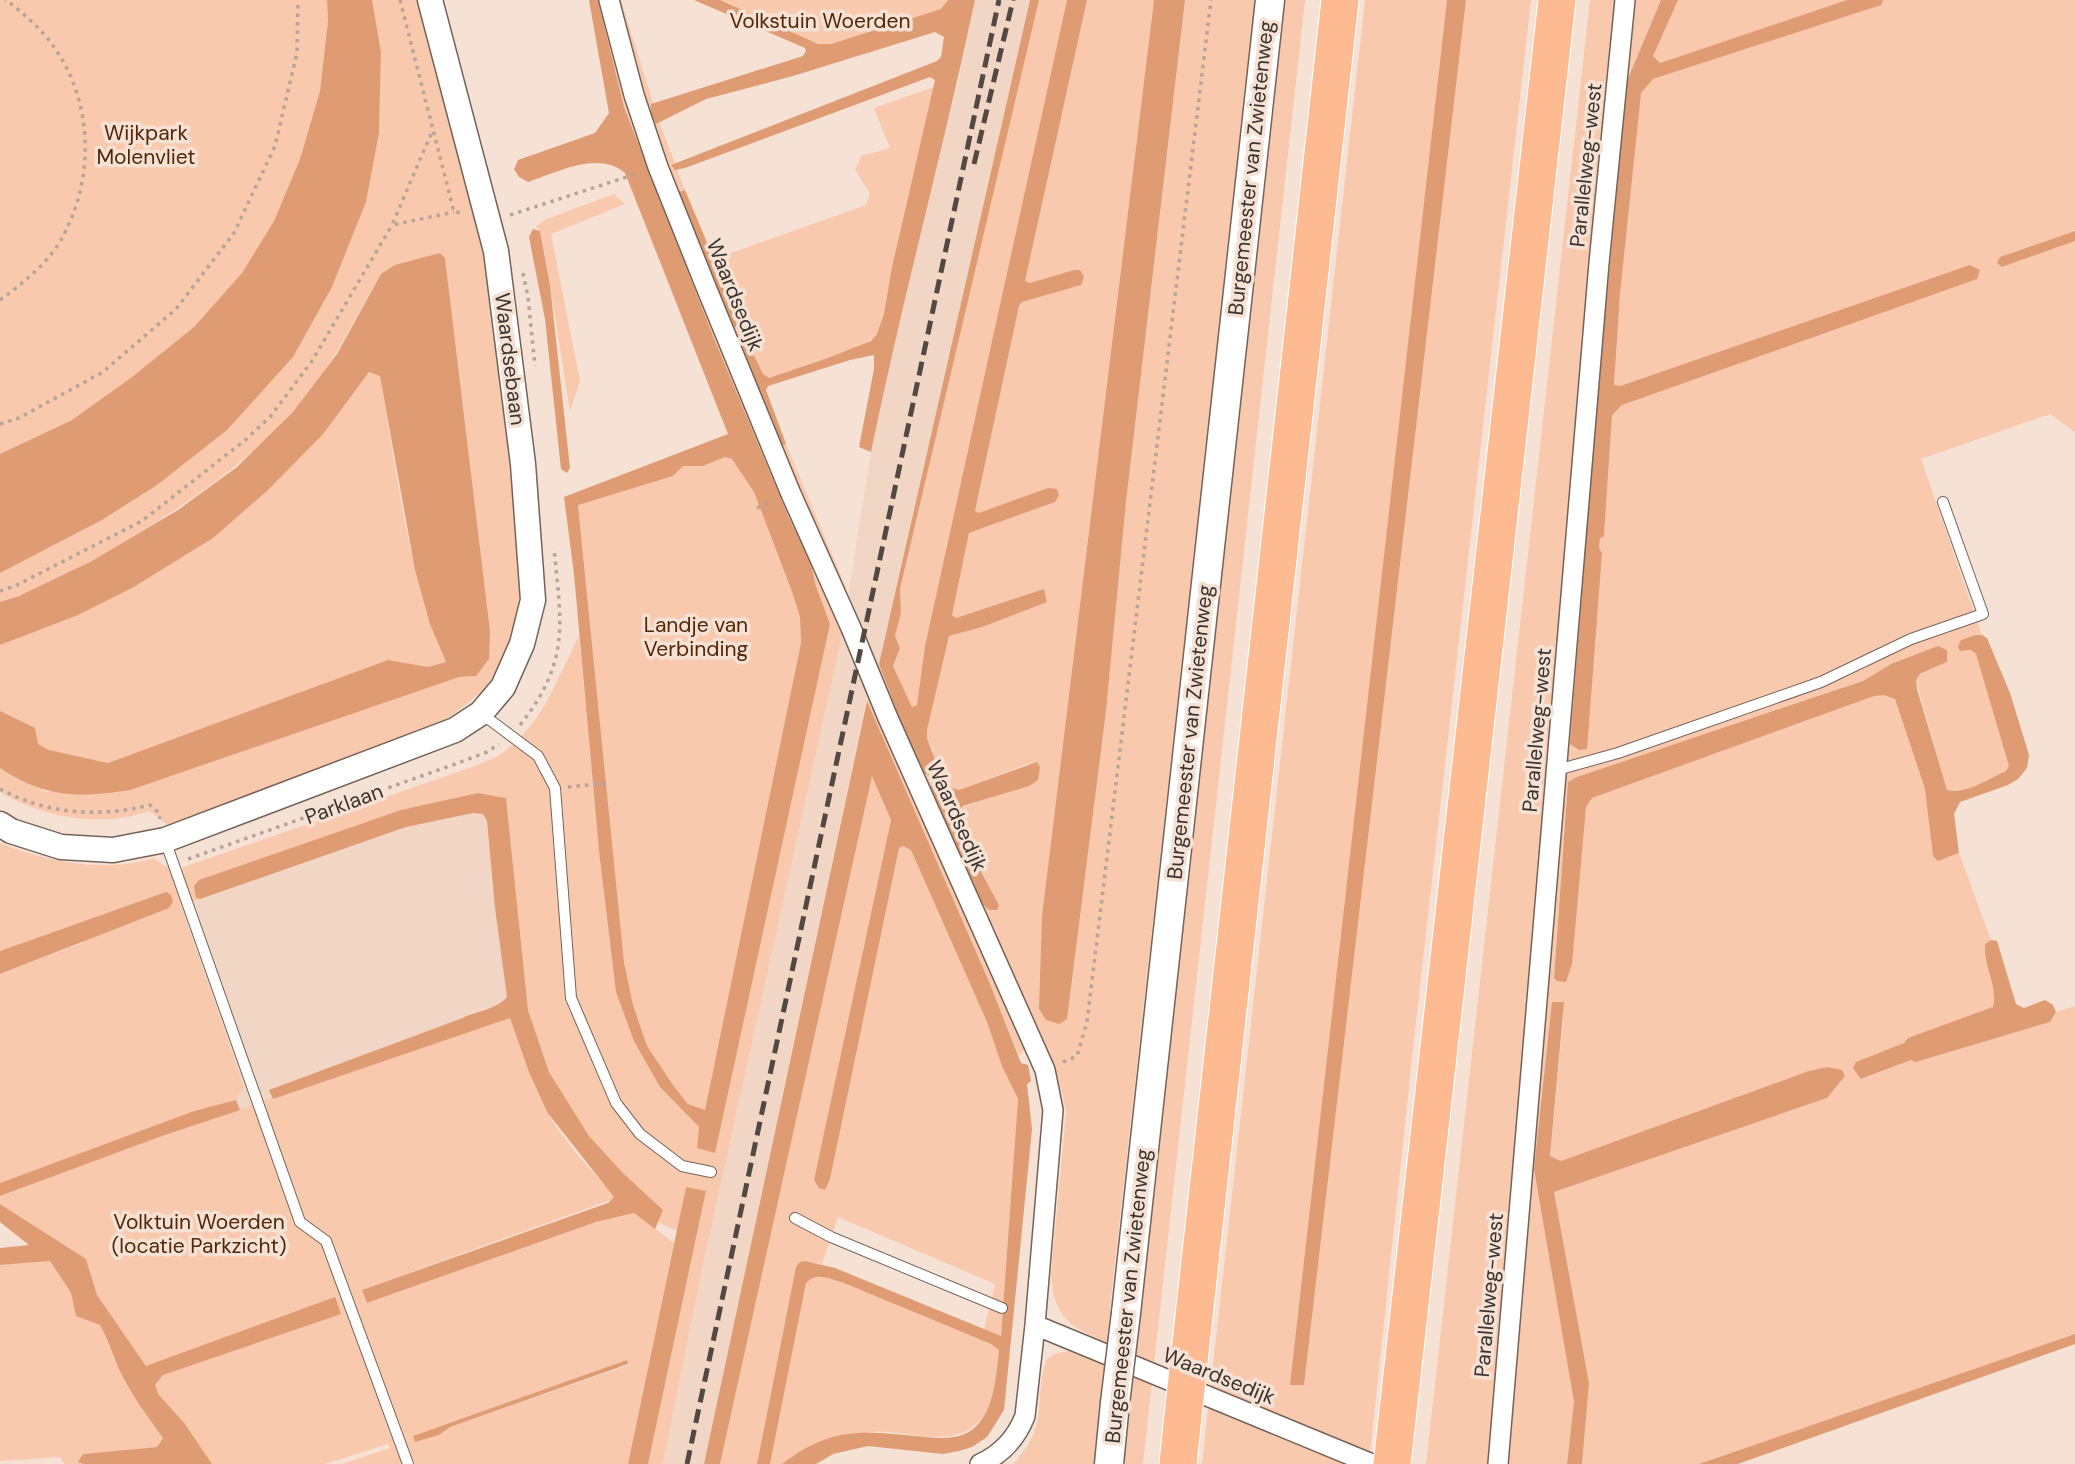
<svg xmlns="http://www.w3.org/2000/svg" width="2075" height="1464" viewBox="0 0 2075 1464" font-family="'DM Sans',sans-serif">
	<rect width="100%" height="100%" fill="#f6e1d5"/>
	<path fill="#f1d5c5" d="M975,0H1030L879,664L866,701L704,1464H663L704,1260L842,635L871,452L892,347L959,79Z
		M473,813L483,814L487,821L495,908L507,997L501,1005L473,1012L460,1019L270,1090L273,1099L240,1110L236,1100L244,1085L178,901L193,902L406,827Z"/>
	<path fill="#f9c9ad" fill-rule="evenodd" d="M0,0H327L328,21L320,91L300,159L274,221L242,273L194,327L132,377L72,420L0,454Z
		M372,0H419L489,267L520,567L518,624L509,651L488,686L467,704L435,727L168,825L149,811C102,828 43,818 0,792V768L46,792L459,677L476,676L490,631L445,258L440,253L381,274C353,321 330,372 292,413C242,467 183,507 120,544C82,567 42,589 0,602V573L102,520L157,485L293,357L332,287L366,202L379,133L381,52Z
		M598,0H621L653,103L652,113L656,124L659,122L675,163L672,164L675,170H677L685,190L679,191L739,325L740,321L731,292L719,264L716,265L714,259L866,205L870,193L855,170L861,156L890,148L874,108L934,87C920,146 905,206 893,265C889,285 888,323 874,337C862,350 790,371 769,378L763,374L746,339L781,447L786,444L847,590L842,635L704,1260L663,1464H648L706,1192L686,1187L677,1231L658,1222L663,1210L624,1174L589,1136L549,1072L528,1010L506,798L478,793L196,898L200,899L193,902L179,901L244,1086L236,1100L194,1111L0,1183V974L82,943L166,892L0,951V843C45,861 106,874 153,858L165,866L181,868L475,766C485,761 497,758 505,751C542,725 559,675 579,636L599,851L616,992L660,1087L699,1127L715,1152L830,624L816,586L810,560L789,518L713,336L624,107Z
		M720,0H948L942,9L831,44H817Z
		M1039,0H1067L925,646L917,705L912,707L893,666L900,648L895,636L901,613L900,589Z
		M1087,0H1154L1042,916L1067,1018L1106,711L1126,502L1185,0H1256L1110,1306L1108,1343C1071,1327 1054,1319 1051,1275L1066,1112L1062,1092L1041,1036L1025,1049L1019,1056L990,984L867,701L879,664L920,772L933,750L927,738L926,730L949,636L982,627L1047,601L1044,589L956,618L952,615L969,533L1055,502L1059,495L979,514L975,512L1019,306L1022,302L1081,285L1080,270L1030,283L1025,281ZM1030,763L992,797L963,807L958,813L967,846L999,905L937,810L944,786L959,790Z
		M1282,0H1305L1143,1464H1122L1140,1319Z
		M1365,0H1447L1291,1385H1304L1466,0H1531L1413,1049L1369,1464H1202Z
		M1590,0H1661L1627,81L1596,414L1573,712L1602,553L1599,548L1600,538L1604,535L1612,415L1622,405L1974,267L1970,266L1619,386H1614L1620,294L1640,93L1653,79L1880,5L1883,0H2075V231L2000,257L2002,267L2075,241V432L2050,414L1921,459L1982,635H1975L1960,651L1971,650L1976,653L1982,666L2009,766L2006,771C1989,779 1966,795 1947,791L1916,680L1920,675L1947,662L1891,664L1863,681L1568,783L1554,977L1557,981H1564L1586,807L1592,798L1874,696L1884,694L1895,699L1925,789L1933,856L1938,861L1959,853L1991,940L1985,944C1983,966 1998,985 1993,1007L1985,1011L1908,1038L1904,1043L1856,1062L1862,1079L1911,1060L1917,1062L2050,1022L2056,1012L2075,1006V1334L1699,1464H1582L1589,1383L1554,1192L1827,1098L1845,1076L1842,1070L1827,1067L1809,1071L1561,1161L1550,1156L1564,1013L1534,1169L1574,1402L1567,1464H1426Z
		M1678,0H1847L1660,63L1652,56Z
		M614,194L625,204L551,234L580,381L570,411L545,254L540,231L536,227L544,220Z
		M369,372L380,376C397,472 407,572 446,662L428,667L388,660L108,763L49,750L38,744L0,711V645L76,616L132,588L324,433Z
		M725,457L732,458L754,492L791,589L800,617L801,643L705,1110L688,1104L673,1085L647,1046L633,1005L624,962L578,504L673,476L683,466H703Z
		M872,775L891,820L814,1181L825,1189L830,1179L899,848L903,845L911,849L987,1022L1002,1066L1018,1099L1001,1336L984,1329L995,1284L838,1217L822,1264L805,1261L796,1267L757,1464H720Z
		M510,1017C524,1047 530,1080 546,1109C559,1136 593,1173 614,1195L613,1199L362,1290L368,1303L596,1222L634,1213L674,1243L628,1464H342L390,1448L388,1444L325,1464H212L185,1424L159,1395L155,1385L163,1375L146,1366L97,1295L86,1259L0,1204V1196L162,1136ZM627,1361L628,1365L450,1427L439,1435L415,1442L413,1436Z
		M50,1261L71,1293L76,1316L100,1325C108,1339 111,1353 118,1367C130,1393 146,1416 163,1438L157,1447L83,1454L173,1464H65L60,1457L0,1461V1265Z
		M819,1275L844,1283L991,1344L999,1350C993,1406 988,1443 921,1436C906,1435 887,1430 873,1432C847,1436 816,1449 791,1457L782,1464H770L806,1283L811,1277Z
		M1069,1351L1105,1362L1096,1464H1013C1051,1425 1032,1401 1047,1359L1055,1354Z"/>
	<path fill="#df9b72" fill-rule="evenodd" d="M327,0H372L381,52L379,133L366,202L332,287L293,357L227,430L157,485L102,520L0,573V454L72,420L132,377L194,327L242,273L274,221L300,159L320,91L328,21Z
		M589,0H598L624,107L713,336L789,518L810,560L816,586L830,624L715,1153L697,1148L699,1127L660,1087L634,1041L616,992L599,851L574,574L564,497L728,434L625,173C598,150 556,173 528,182L519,177L514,169L518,160L595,133L609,113ZM725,457L732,459L754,492L791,589L800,617L801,643L705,1110L688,1104L673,1085L647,1046L633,1005L624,962L578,505L673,476L683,466H703Z
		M694,0H720L818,44H831L941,9L948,0H975C943,151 902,300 871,452L859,447L874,369V355L850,360L768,386L766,390L786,444L780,447L740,340L746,339L763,374L769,378L828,358L871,341L877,334L884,314L892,267L935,80L930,77L685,168L675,170L671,165L937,61L941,57L944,37L935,32L793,76L706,99L656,124L653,120L650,121L651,104L803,56L806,51L805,48Z
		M1030,0H1039L900,589L901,613L895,636L900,648L893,666L912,707L917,705L925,646L1067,0H1087L1025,281L1030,283L1074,270H1080L1084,277L1081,285L1022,302L1019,306L975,511L979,513L1048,488L1057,489L1059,495L1055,502L969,533L952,615L956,618L1044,589L1047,602L982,627L949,636L927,730V738L938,768L929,775L920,772L879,664Z
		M1154,0H1185L1126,502L1106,711L1067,1019L1059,1024L1046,1020L1039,1009L1042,916Z
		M1447,0H1466L1304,1385H1290Z
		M1661,0H1678L1653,56L1660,63L1847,0H1883L1881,5L1653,79L1641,93L1620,294L1614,385L1620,386L1970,265L1980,270L1977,279L1622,405L1612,415L1604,536L1600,538L1599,548L1602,553L1587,749L1579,750L1570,744L1596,414L1627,81Z
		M685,190L716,264H719L731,292L740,322L737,327H732L678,192Z
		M533,229L540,231L550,285L570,468L567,473L561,469L545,319L529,237Z
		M2075,231V241L2002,267L1997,263L2000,257Z
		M440,253L445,258L490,631L489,659L476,676L459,677L130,790C78,798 45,798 0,768V711L35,728L38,744L49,750L108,763L388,660L428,667L446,662L430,624L415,570L380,376L369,372L324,433L269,489L213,538L132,588L76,616L0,645V602L19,596L90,562L178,510L237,467L293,412L337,354L381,274L395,265Z
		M1975,635H1982L1987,638L2010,693L2029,755L2027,768L2018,779L2008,785L1960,802L1954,814L1959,853L1938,861L1933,856L1925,789L1895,699L1884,695L1874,696L1592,798L1586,807L1572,964L1566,982L1557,981L1554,978L1568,782L1577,777L1863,681L1891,664L1938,646L1947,650V662L1920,674L1916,680L1917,689L1947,790C1966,795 1990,778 2006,771L2009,766L1976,654L1971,650L1960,651L1958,647L1961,640Z
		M867,701L990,984L1021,1063L1028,1065L1031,1081L1027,1084L1032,1129L1004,1410L987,1437L972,1447L959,1451L943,1454L868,1446L833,1454L816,1464H782C828,1429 858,1430 914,1436C931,1437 951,1441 967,1433C994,1419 996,1376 999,1350L991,1344L844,1283C830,1279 817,1271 806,1283L770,1464H757L796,1267L800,1262L805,1261L835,1268L1001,1336L1018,1099L1002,1066L987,1022L911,850L903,846L899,848L830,1179L825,1190L819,1188L814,1180L891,820L872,776L720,1464H704Z
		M1037,762L1040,767L1038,780L1029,786L963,806L958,813L967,846L999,905L997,910H989L980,902L937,810L930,786L941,782L944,786L959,790Z
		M478,793L506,798L528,1010L549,1072L589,1136L624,1174L663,1210L655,1229L634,1213L596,1222L367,1303L362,1290L608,1203L614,1197L547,1112L529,1072L510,1018L273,1099L269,1090L460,1019C475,1011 496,1010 507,997L495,908L487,821L483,814L473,813L406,827L200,899L196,898L194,886L199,880L401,810Z
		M166,892L171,895L173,902L169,908L0,974V951Z
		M1991,940L1997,941L2016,1004L2024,1008L2045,1000L2053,1005L2056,1012L2050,1022L1916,1062L1911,1060L1861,1079L1853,1068L1856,1062L1904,1043L1908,1038L1993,1007C1998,985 1983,966 1985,944Z
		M1552,1002H1564L1550,1156L1561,1161L1809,1071L1827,1067L1842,1070L1845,1076L1827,1098L1554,1192L1589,1383L1582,1464H1567L1574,1402L1534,1169Z
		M236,1100L240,1110L162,1136L0,1196V1183L194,1111Z
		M686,1187L706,1191L648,1464H628Z
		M0,1204L86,1259L97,1295L146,1366L335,1297L341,1314L163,1375L155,1385L159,1395L185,1424L212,1464H84L78,1462L83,1454L157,1447L163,1438C146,1415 130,1393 118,1367C112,1353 108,1339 100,1325L76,1316L71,1293L50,1261L0,1265V1248L29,1245L0,1222Z
		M2075,1334V1344L1738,1464H1699Z
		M627,1360L628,1364L450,1427L439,1435L415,1442L413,1436Z"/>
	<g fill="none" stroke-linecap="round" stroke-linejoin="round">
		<defs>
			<path id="service" d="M482,714L538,756L555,788L571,998L616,1103L640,1134L682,1166L711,1172
				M1557,770L1618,753L1821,682L1911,639L1983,614L1943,502
				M165,840L300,1222L326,1241L408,1464
				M795,1218L831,1237L1002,1308"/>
			<path id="minor" d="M609,0L634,95L658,167L706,287L791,494L851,628L888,718L1045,1070L1053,1110L1035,1325L1025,1416C1016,1439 1002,1454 980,1464
				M1035,1325L1372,1464
				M1498,1464L1599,263L1625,0"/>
			<path id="tertiary" d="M0,824L11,831L61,847L113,850L165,840L455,730L481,713L503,687L522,644L533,600L523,464L496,251L430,0"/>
			<path id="secondary" d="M1126,1313L1270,0
				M1109,1464L1115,1403"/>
			<path id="motorway" d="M1192,1334L1340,0
				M1178,1464L1182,1425
				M1392,1464L1557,0"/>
		</defs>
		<use href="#service" stroke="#756359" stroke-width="12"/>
		<use href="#minor" stroke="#756359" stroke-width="22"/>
		<use href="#tertiary" stroke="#756359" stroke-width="27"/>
		<use href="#secondary" stroke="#756359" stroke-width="31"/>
		<use href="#motorway" stroke="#fff" stroke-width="39"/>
		<path stroke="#b4a49a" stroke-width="3.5" stroke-dasharray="3.5 5" stroke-linecap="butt" d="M400,0L454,212L464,213
			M431,134L392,225L454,212
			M510,215L639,173
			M523,273L528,297L535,366
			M0,300C23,283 46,265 61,240C101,169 92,76 30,20C22,13 14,5 5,0
			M0,424L19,418L103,372L176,309L234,233L275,146L297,53L298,0
			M757,508L774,501
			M0,591L15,586L142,521L244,441L270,417L312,361L392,225
			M520,725C571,661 561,623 554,548
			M568,787L609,783
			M0,789C46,814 99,818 150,805L159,813L160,819
			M188,859L458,763L487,752L499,744
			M1063,1062L1077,1056L1087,1022L1211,0"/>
		<use href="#service" stroke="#fff" stroke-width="10"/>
		<use href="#minor" stroke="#fff" stroke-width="19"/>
		<use href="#tertiary" stroke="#fff" stroke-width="24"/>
		<use href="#secondary" stroke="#fff" stroke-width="28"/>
		<use href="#motorway" stroke="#feba91" stroke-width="37"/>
		<path stroke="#534943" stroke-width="5" stroke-dasharray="14 7" stroke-linecap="butt" d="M974,164L1013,0
			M687,1464L999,0"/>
		<defs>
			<path id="secondary-bridge" d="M1115,1403L1126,1313"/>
			<path id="motorway-bridge" d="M1182,1425L1192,1334"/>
		</defs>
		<use href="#secondary-bridge" stroke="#756359" stroke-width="31" stroke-linecap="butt"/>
		<use href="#motorway-bridge" stroke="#fff" stroke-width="39" stroke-linecap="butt"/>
		<use href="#secondary-bridge" stroke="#fff" stroke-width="28"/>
		<use href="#motorway-bridge" stroke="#feba91" stroke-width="37"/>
	</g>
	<g text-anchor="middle" stroke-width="7" stroke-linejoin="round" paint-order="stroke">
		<g font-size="21" fill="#522606" stroke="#f6e1d5">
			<text x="820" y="28">Volkstuin Woerden</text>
			<text x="146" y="140">Wijkpark<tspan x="146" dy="24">Molenvliet</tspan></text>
			<text x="696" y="632">Landje van<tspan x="696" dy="24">Verbinding</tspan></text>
			<text x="199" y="1229">Volktuin Woerden<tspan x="199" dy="24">(locatie Parkzicht)</tspan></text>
		</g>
		<g font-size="21" fill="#3b332e" stroke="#f6e1d5">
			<text transform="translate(1586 165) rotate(-84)" y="7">Parallelweg-west</text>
			<text transform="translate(1251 168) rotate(-84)" y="7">Burgemeester van Zwietenweg</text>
			<text transform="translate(735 295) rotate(68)" y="7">Waardsedijk</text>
			<text transform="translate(510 359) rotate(83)" y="7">Waardsebaan</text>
			<text transform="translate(1537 730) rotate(-85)" y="7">Parallelweg-west</text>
			<text transform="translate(1190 732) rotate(-84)" y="7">Burgemeester van Zwietenweg</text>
			<text transform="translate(344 804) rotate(-20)" y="7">Parklaan</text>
			<text transform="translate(957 816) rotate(66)" y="7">Waardsedijk</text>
			<text transform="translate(1489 1295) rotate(-85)" y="7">Parallelweg-west</text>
			<text transform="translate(1128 1296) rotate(-84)" y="7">Burgemeester van Zwietenweg</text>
			<text transform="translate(1219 1376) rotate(22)" y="7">Waardsedijk</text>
		</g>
	</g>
</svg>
